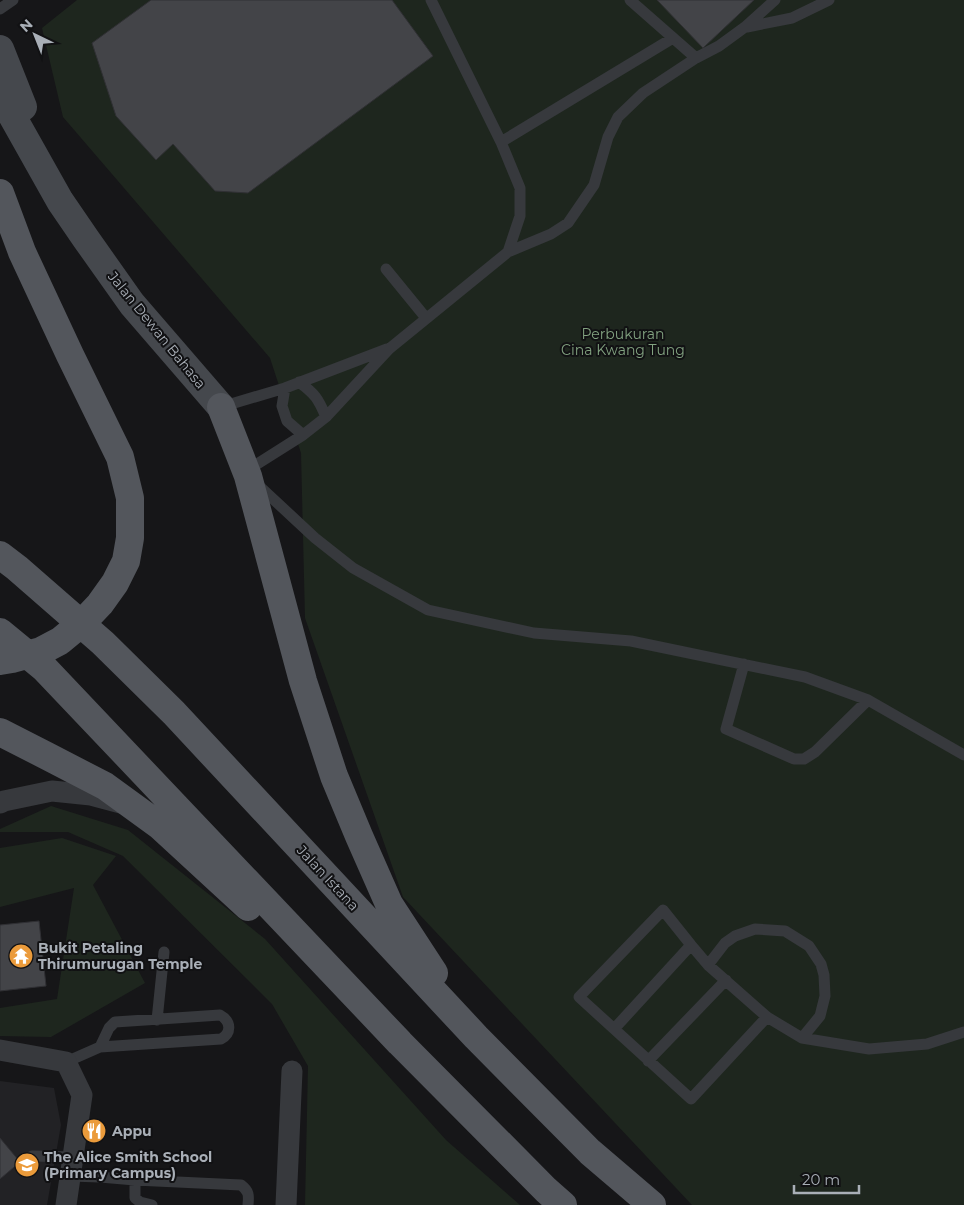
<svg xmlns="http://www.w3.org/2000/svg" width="964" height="1205" viewBox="0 0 964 1205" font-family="Montserrat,sans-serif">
	<rect width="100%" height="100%" fill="#161618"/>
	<path fill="#222225" d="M0,1081L54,1088L61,1125L47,1205H0Z"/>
	<path fill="#1e261e" d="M77,0H964V1205H692L403,897L305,618L301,453L270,358L63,117L42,28Z
		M51,806L128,830L265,939L446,1140L520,1205H305L308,1066L272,1004L123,856L68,832H0V829Z
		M62,838L116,856L93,885L145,983L51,1037L0,1036V1008L57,999L74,888L0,907V848Z"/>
	<path fill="#434448" stroke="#303034" d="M151,0H392L433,56L248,193L215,191L173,144L156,160L116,116L92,43Z
		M657,0H754L703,48Z
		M39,921L46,986L0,991V925Z
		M0,1138L20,1162L0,1179Z"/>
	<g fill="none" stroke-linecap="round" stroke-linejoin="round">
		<path stroke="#37393d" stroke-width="11" d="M431,0L501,142L520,188V216L508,252
			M630,0L696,58
			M0,9L13,0
			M747,27L792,18L829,0
			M501,142L673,38
			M386,269L426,318
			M299,382C315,394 318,398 326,417
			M285,388L282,406L287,421L303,435
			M221,407L285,388L387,349
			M246,471L303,435L326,417L389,349L508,252L551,234L568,223L594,185L608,137L618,117L643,93L696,58L719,46L745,27L775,0
			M257,484L315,538L353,568L428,610L534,633L631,641L805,677L868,700L964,755
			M744,664L726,729L794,759H804L815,752L868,700
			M708,965L725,943L735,936L755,929L785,931L809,946L821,964L824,975L825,996L820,1016L802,1038
			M767,1017L691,1099L579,997L663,910L691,945L708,965L767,1017L802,1038L869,1049L927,1044L964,1032
			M157,1020L164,952
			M614,1029L691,945
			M648,1061L726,980
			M66,1062L100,1047L221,1039C232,1033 231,1021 220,1015L115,1022L109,1028L100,1047
			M32,1156L73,1157
			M70,1176L100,1177L135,1180L241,1185C249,1191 249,1195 248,1205
			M135,1180V1198L140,1202L152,1205"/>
		<path stroke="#37393d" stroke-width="21" d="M0,803L4,801L52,791L91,795L121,803
			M0,1050L66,1062L82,1095L66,1205
			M286,1205L292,1071"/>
		<path stroke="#45484d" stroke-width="28" d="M0,49L23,107
			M0,89L10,112L60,201L86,239L132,304L221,407"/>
		<path stroke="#53565c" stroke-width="28" d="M0,193L22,252L70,355L120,457L130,498V538L126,561L115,583L100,604L83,622L60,641L41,651L12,659L0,661
			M221,407L248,476L303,681L334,776L359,836L389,904L434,973
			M0,555L17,568L103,643L174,713L476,1037L590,1152L652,1205
			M0,632L45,669L400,1043L546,1190L563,1205
			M0,732L47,756L105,786L160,826L248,907"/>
	</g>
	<defs>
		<symbol id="temple-disc" viewBox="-11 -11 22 22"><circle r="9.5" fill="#eb9b3b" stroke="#111113"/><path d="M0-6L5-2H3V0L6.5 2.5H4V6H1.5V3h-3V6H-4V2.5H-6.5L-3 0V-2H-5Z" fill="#fff"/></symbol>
		<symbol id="restaurant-disc" viewBox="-11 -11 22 22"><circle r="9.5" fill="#eb9b3b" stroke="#111113"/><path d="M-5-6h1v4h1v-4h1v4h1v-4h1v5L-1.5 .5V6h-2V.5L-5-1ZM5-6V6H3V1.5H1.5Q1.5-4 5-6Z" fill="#fff"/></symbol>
		<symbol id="school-disc" viewBox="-11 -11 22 22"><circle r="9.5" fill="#eb9b3b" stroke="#111113"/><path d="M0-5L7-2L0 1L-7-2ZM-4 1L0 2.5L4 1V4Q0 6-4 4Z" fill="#fff"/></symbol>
	</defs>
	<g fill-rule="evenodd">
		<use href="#temple-disc" x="7" y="942" width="28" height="28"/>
		<use href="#restaurant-disc" x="80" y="1117" width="28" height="28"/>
		<use href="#school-disc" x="13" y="1151" width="28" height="28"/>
	</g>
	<g text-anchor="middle" stroke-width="4" stroke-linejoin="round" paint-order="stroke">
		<g font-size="14" fill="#a9afb7" stroke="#111113">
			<text transform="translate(157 330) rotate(51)" y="5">Jalan Dewan Bahasa</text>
			<text transform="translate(328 878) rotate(47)" y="5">Jalan Istana</text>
		</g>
		<g font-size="14" fill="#82a280" stroke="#111113">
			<text x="623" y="339">Perbukuran<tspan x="623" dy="16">Cina Kwang Tung</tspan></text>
		</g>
		<g font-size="14" font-weight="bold" fill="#a9afb7" stroke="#111113" text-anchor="start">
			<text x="38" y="953">Bukit Petaling<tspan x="38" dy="16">Thirumurugan Temple</tspan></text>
			<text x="112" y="1136">Appu</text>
			<text x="44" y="1162">The Alice Smith School<tspan x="44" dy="16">(Primary Campus)</tspan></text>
		</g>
	</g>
	<g transform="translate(35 35) rotate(317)" stroke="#111113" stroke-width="4" paint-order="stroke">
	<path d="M0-4L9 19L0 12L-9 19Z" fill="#a9afb7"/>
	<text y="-8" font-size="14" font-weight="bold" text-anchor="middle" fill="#a9afb7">N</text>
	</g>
	<path d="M794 1185v8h65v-8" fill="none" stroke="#a9afb7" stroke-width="2.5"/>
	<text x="802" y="1185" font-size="15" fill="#a9afb7" stroke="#111113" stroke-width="4" paint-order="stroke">20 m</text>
</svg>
